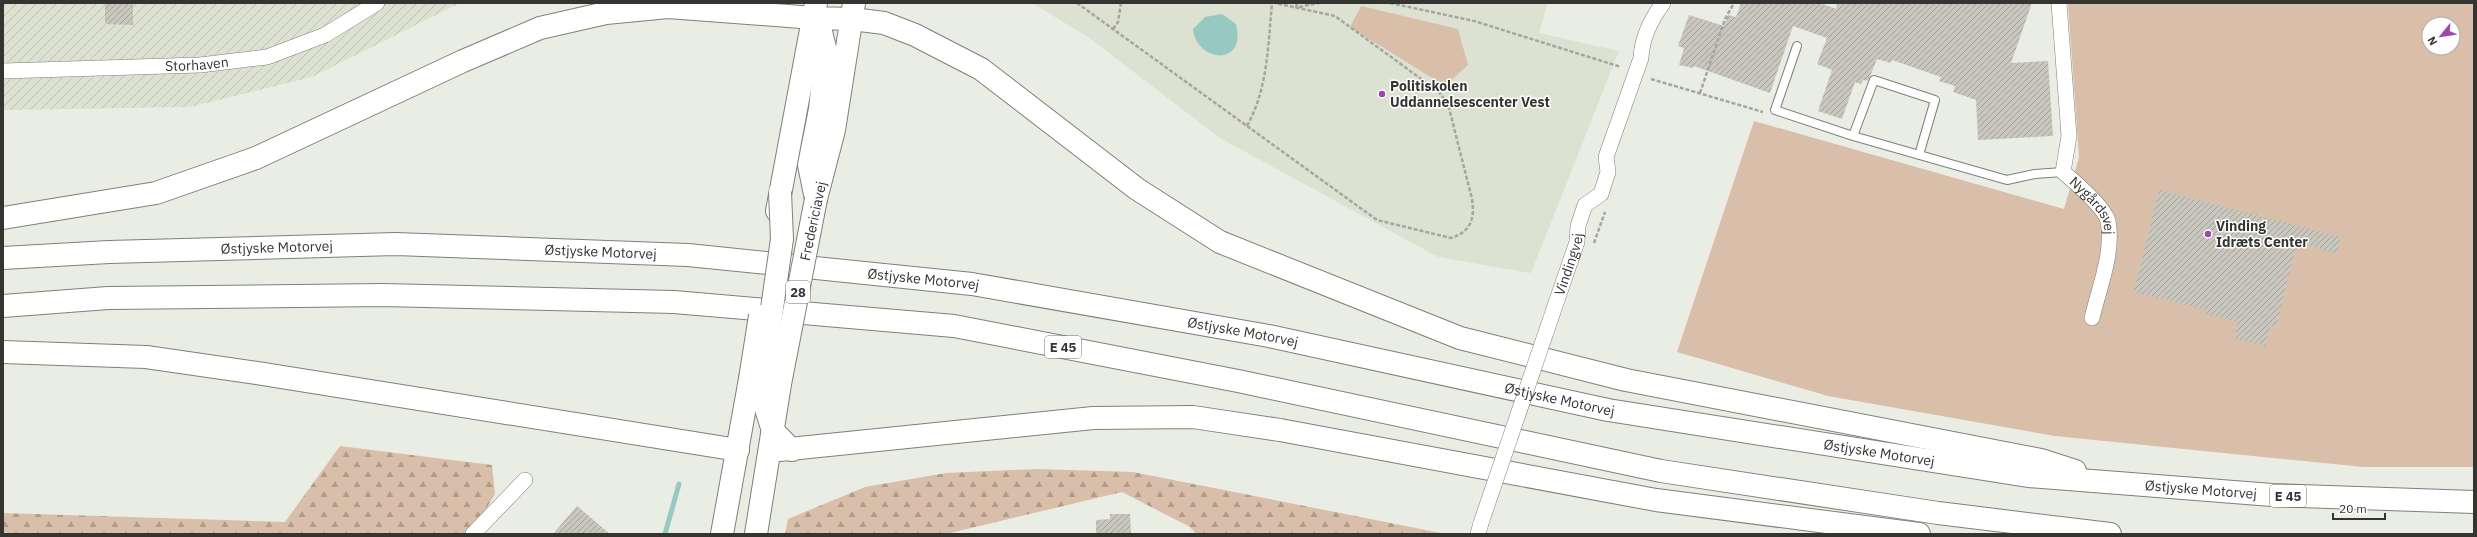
<svg xmlns="http://www.w3.org/2000/svg" width="2477" height="537" viewBox="0 0 2477 537" font-family="'IBM Plex Sans',sans-serif">
	<defs>
		<pattern id="industrial-furrows" width="10" height="10" patternUnits="userSpaceOnUse"><rect width="10" height="10" fill="#dde1d2"/><path d="M-1 1l2-2M0 10L10 0M9 11l2-2" fill="none" stroke="#bec2b5"/></pattern>
		<pattern id="forest-firs" width="22" height="20" patternUnits="userSpaceOnUse"><rect width="22" height="20" fill="#d9beaa"/><path d="M5 1l3.5 6h-7zM16 11l3.5 6h-7z" fill="#b19b8b"/></pattern>
		<pattern id="building-hatch" width="6" height="6" patternUnits="userSpaceOnUse"><rect width="6" height="6" fill="#c9c6bd"/><path d="M-1 1l2-2M0 6l6-6M5 7l2-2" fill="none" stroke="#a4a29a"/></pattern>
	</defs>
	<rect width="100%" height="100%" fill="#eaede4"/>
	<path fill="#dde1d2" d="M1032,3H1548L1539,33L1619,51L1531,273L1438,257L1220,138L1088,37Z"/>
	<path fill="url(#industrial-furrows)" d="M3,3H460L312,77L190,107L3,110Z"/>
	<path fill="url(#forest-firs)" d="M340,446L492,465L495,494L471,534H3V513L285,522Z
		M1037,469L1133,472L1446,534H1196L1190,527L1122,492L946,534H785L788,519L865,487L946,473Z"/>
	<path fill="#d9beaa" fill-rule="evenodd" d="M2068,3H2474V467H2364L2055,436L1828,396L1677,352L1754,121L2064,209L2079,157ZM2429,24H2453V48H2429Z
		M1361,6L1458,29L1468,65L1445,86L1350,27Z"/>
	<path fill="#97c9c2" d="M1222,14L1236,24C1247,68 1196,62 1193,29L1205,17Z"/>
	<g fill="none" stroke-linecap="round" stroke-linejoin="round">
		<path stroke="#97c9c2" stroke-width="5" d="M665,534L679,484"/>
	</g>
	<path fill="url(#building-hatch)" d="M105,3H133V25L105,24Z
		M1741,3H1820L1836,9L1837,3H2032L2011,63L2048,61L2053,136L1978,140L1976,100L1953,92L1955,86L1939,81L1941,77L1892,60L1891,63L1877,59L1868,81L1863,80L1861,84L1855,82L1842,119L1818,111L1832,70L1817,64L1827,38L1793,26L1770,93L1694,66L1693,68L1679,65L1684,48L1678,46L1689,15L1724,26L1728,15L1736,17Z
		M2159,190L2341,237L2337,254L2297,241L2276,327L2270,326L2265,346L2234,338L2238,322L2206,314V310L2134,292Z
		M577,506L610,534H553Z
		M1110,514H1130L1131,534H1096V520L1110,519Z"/>
	<g fill="none" stroke-linecap="round" stroke-linejoin="round">
		<defs>
			<path id="service" d="M1797,46L1775,110L1853,136L2007,180L2035,174L2063,172
				M1853,136L1874,80L1935,100L1919,155"/>
			<g id="minor">
				<path id="s1" d="M2059,3L2069,136L2063,172C2074,181 2105,208 2108,221C2114,252 2099,288 2092,318"/>
				<path id="s2" d="M3,71L200,65L267,57L325,35L377,3"/>
				<path id="s3" d="M1556,303L1577,242L1578,226L1585,205L1601,194L1608,172L1606,157L1641,58C1642,37 1651,20 1663,3"/>
				<path d="M473,534L525,480"/>
				<path d="M1478,534L1481,523"/>
			</g>
			<path id="primary" d="M814,18L852,19
				M816,199L834,130L854,3
				M777,211L816,3
				M722,534L750,379
				M756,534L780,384"/>
			<g id="motorway">
				<path d="M852,19L884,23L915,35L981,69L1137,189L1220,242L1460,338L1626,380L2041,460L2075,471"/>
				<path d="M3,218L156,193L256,158L463,61L540,28L606,13L668,7L814,18L821,32L826,52L820,109L809,165L816,199"/>
				<path id="s4" d="M3,258L109,252L396,244L688,255L972,284L1269,336L1608,410L2028,476L2272,495L2474,502"/>
				<path d="M3,306L108,298L383,295L674,302L954,326L1238,381L1661,471L1938,513L2110,534"/>
				<path d="M3,352L146,357L257,373L738,450"/>
				<path d="M762,378L761,393L773,431L792,450"/>
				<path d="M770,451L1093,418L1193,417L1280,430L1656,500L1919,534"/>
			</g>
		</defs>
		<use href="#service" stroke="#7e8178" stroke-width="10"/>
		<use href="#minor" stroke="#7e8178" stroke-width="16"/>
		<use href="#primary" stroke="#7e8178" stroke-width="24"/>
		<use href="#motorway" stroke="#7e8178" stroke-width="24"/>
		<path stroke="#a4a69f" stroke-width="2.5" stroke-dasharray="4 2" stroke-linecap="butt" d="M1077,3L1377,220L1451,238C1471,232 1475,218 1472,199L1448,104L1439,92L1335,16L1275,3
			M1390,3L1474,21L1621,67
			M1299,7L1319,3
			M1296,8L1297,3
			M1113,29L1118,22L1121,3
			M1651,79L1763,112
			M1700,93L1725,19L1734,3
			M1247,126C1268,88 1268,45 1272,3
			M1594,243L1605,212"/>
		<use href="#service" stroke="#fff" stroke-width="8"/>
		<use href="#minor" stroke="#fff" stroke-width="15"/>
		<use href="#primary" stroke="#fff" stroke-width="22"/>
		<use href="#motorway" stroke="#fff" stroke-width="22"/>
		<defs>
			<path id="minor-bridge" d="M1481,523L1556,303"/>
			<path id="primary-bridge" d="M750,379L760,316
				M780,384L816,199"/>
			<path id="motorway-bridge" d="M762,378L782,239L780,192"/>
		</defs>
		<use href="#minor-bridge" stroke="#7e8178" stroke-width="16" stroke-linecap="butt"/>
		<use href="#primary-bridge" stroke="#7e8178" stroke-width="24" stroke-linecap="butt"/>
		<use href="#motorway-bridge" stroke="#7e8178" stroke-width="24" stroke-linecap="butt"/>
		<use href="#minor-bridge" stroke="#fff" stroke-width="15"/>
		<use href="#primary-bridge" stroke="#fff" stroke-width="22"/>
		<use href="#motorway-bridge" stroke="#fff" stroke-width="22"/>
	</g>
	<g fill="#a144ad" stroke="#fff" stroke-width="1.5">
		<circle cx="1382" cy="94" r="4"/>
		<circle cx="2208" cy="234" r="4"/>
	</g>
	<g text-anchor="middle" stroke-width="3" stroke-linejoin="round" paint-order="stroke">
		<g fill="#fff" stroke="#71726f" stroke-width="1">
			<rect x="786" y="281" width="24" height="22" rx="3"/>
			<rect x="1045" y="336" width="36" height="22" rx="3"/>
			<rect x="2270" y="485" width="36" height="22" rx="3"/>
		</g>
		<g font-size="13" font-weight="bold" fill="#343531">
			<text x="798" y="297">28</text>
			<text x="1063" y="352">E 45</text>
			<text x="2288" y="501">E 45</text>
		</g>
		<g font-size="14" fill="#343531" stroke="#fff">
			<text dy="5" stroke="none"><textPath href="#s2" startOffset="194">Storhaven</textPath></text>
			<text dy="5" stroke="none"><textPath href="#s1" startOffset="216">Nygårdsvej</textPath></text>
			<text transform="translate(813 221) rotate(-78)" y="5">Fredericiavej</text>
			<text dy="5" stroke="none"><textPath href="#s4" startOffset="274">Østjyske Motorvej</textPath></text>
			<text dy="5" stroke="none"><textPath href="#s4" startOffset="598">Østjyske Motorvej</textPath></text>
			<text dy="5" stroke="none"><textPath href="#s3" startOffset="41">Vindingvej</textPath></text>
			<text dy="5" stroke="none"><textPath href="#s4" startOffset="922">Østjyske Motorvej</textPath></text>
			<text dy="5" stroke="none"><textPath href="#s4" startOffset="1246">Østjyske Motorvej</textPath></text>
			<text dy="5" stroke="none"><textPath href="#s4" startOffset="1570">Østjyske Motorvej</textPath></text>
			<text dy="5" stroke="none"><textPath href="#s4" startOffset="1894">Østjyske Motorvej</textPath></text>
			<text dy="5" stroke="none"><textPath href="#s4" startOffset="2218">Østjyske Motorvej</textPath></text>
		</g>
		<g font-size="14" font-weight="bold" fill="#343531" stroke="#fff" text-anchor="start">
			<text x="1390" y="91">Politiskolen<tspan x="1390" dy="16">Uddannelsescenter Vest</tspan></text>
			<text x="2216" y="231">Vinding<tspan x="2216" dy="16">Idræts Center</tspan></text>
		</g>
	</g>
	<rect width="2477" height="537" fill="none" stroke="#343531" stroke-width="8"/>
	<g transform="translate(2441 36) rotate(240)"><circle r="19" fill="#ffffff" stroke="#aeaead"/>
	<path d="M0-3L7 15L0 10L-7 15Z" fill="#a144ad"/>
	<text y="-6" font-size="11" font-weight="bold" text-anchor="middle" fill="#343531">N</text>
	</g>
	<path d="M2333 513v6h52v-6" fill="none" stroke="#343531" stroke-width="2"/>
	<text x="2339" y="513" font-size="12" fill="#343531" stroke="#ffffff" stroke-width="3" paint-order="stroke">20 m</text>
</svg>
